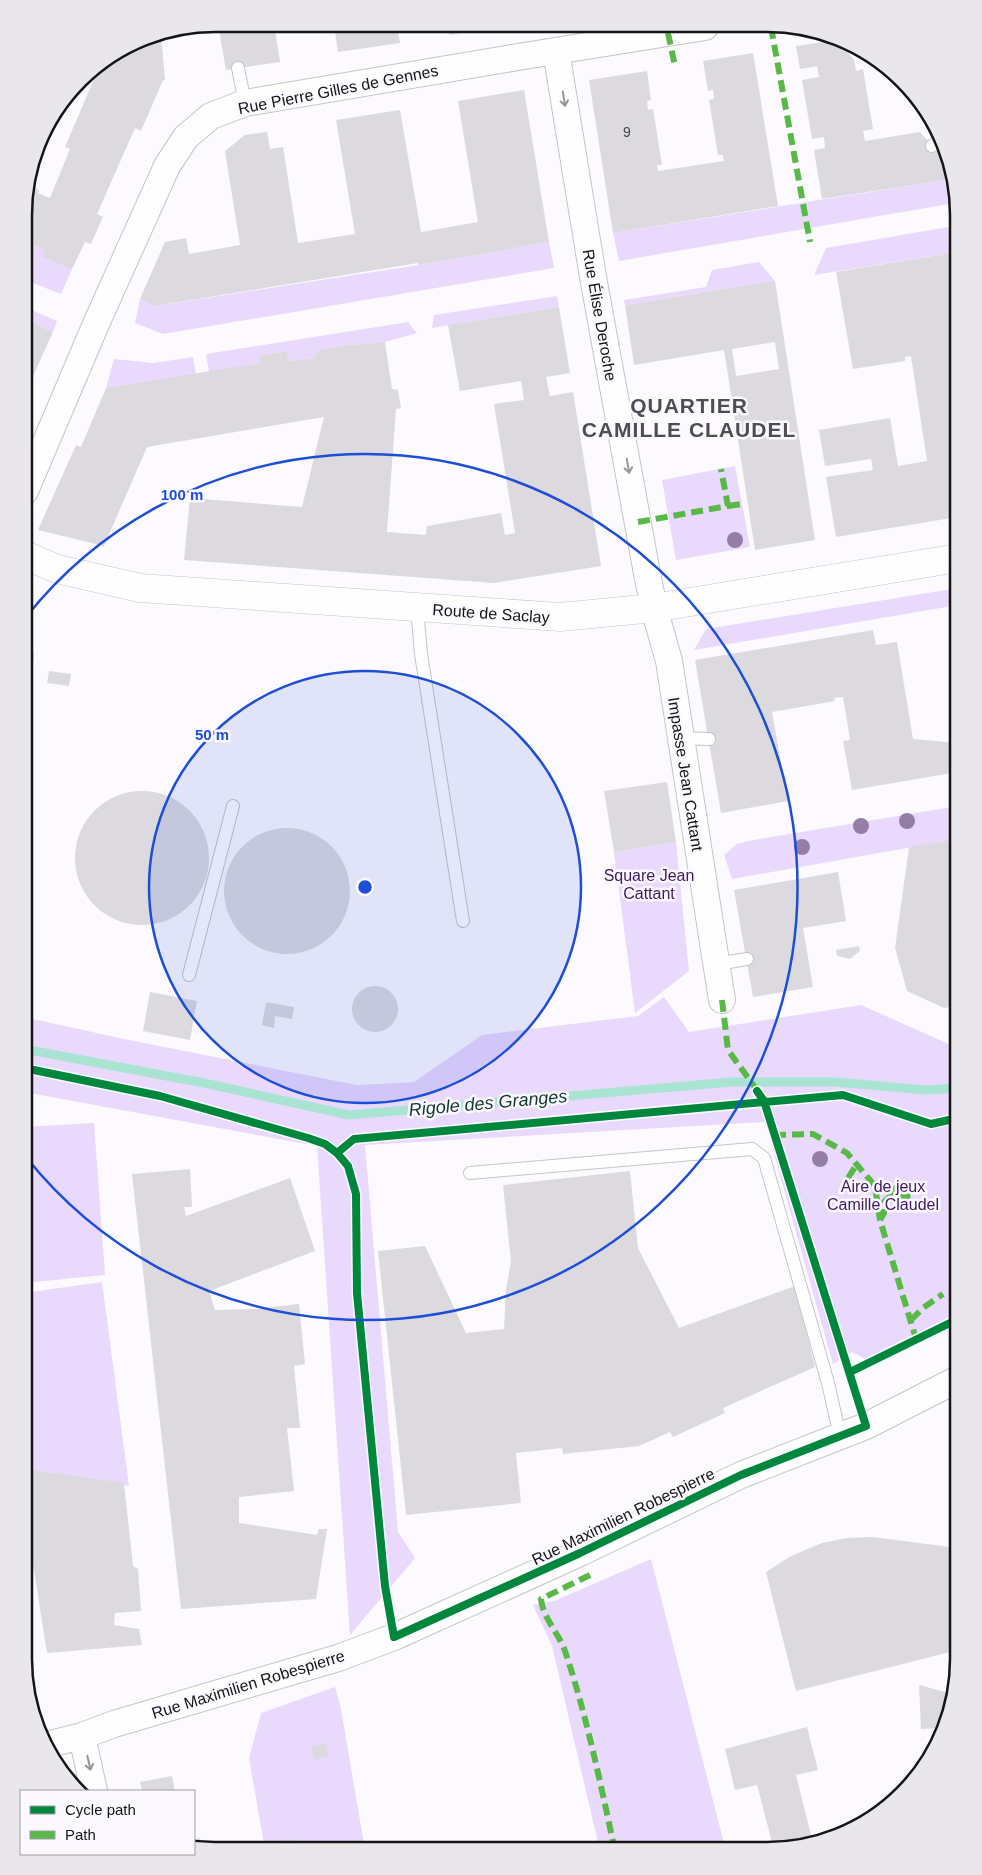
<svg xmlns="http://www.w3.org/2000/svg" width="982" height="1875" viewBox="0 0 982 1875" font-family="Arial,sans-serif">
	<rect width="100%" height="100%" fill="#fcfafe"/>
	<path fill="#e9d9fd" d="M945,180L949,204L619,261L613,233Z
		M954,226L957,252L814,275L826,248Z
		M549,242L554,268L163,334L135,323L140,299L155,306L418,265Z
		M29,243L45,251L72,269L61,294L25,280V248H27Z
		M759,262L775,281L625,305L624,300L706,287L712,270Z
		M557,296L559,307L432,328L434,315Z
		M25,307L57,321L53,332L25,319Z
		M408,322L417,333L385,342L347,345L315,351L316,358L289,361L287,351L260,356L261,363L209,372L206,354Z
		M193,357L196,374L106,388L114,359L153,363Z
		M735,466L750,547L676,560L662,480Z
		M958,588V605L694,650L706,629Z
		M958,806V839L732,879L724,855L737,844L753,840Z
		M676,842L689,971L635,1013L614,852Z
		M664,997L689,1032L861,1005L951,1045L958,1044V1313L865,1359L852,1352L833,1364L765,1122L365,1145L398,1532L415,1558L350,1635L317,1146L24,1092V1017L124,1039L357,1085L414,1082L482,1035L638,1016Z
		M94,1123L105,1275L24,1283V1127Z
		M102,1282L129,1486L24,1473V1293Z
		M651,1559L726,1851H600L552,1646L533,1605L554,1601Z
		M335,1687L341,1709L365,1850H265L249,1758L261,1713Z"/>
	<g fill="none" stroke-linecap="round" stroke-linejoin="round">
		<path stroke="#a9e4d2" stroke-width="9" d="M24,1049L204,1083L349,1115L732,1082H835L926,1090L958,1088"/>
	</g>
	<path fill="#dcdade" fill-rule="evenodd" d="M218,24H274L280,62L226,70Z
		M334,24L397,25L400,43L338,52Z
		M448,25L501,26L502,27L449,35Z
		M161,35L165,80H163L141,131L135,128L97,214L103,217L91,244L85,242L72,269L43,257L45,251L29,243L27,249L25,248V191L27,184L39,190L38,193L50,198L70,149L65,147L100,65L143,38Z
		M837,40L854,60L856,71L863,69L873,129L863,131L865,141L920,132L942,157L945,180L822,199L814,150L825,148L824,137L812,139L802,80L819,77L817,66L800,69L796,46Z
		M753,53L778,206L613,233L589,80L647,71L651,100L647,101L648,110L653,109L662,165H657L658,171L724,161L723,155H718L709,100L714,99L713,90L708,91L703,61Z
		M524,90L549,242L418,265V263L154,306L140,299L165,242L186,238L189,254L240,245L225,151L245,135L267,132L270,149L283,147L298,243L355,234L336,120L400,110L421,232L478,222L458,101Z
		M957,252L958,260V517L836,537L826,477L873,470L871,459L825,466L819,430L890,418L898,466L927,461L911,356L905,357V361L853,369L836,272Z
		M775,281L815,540L755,550L724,350L634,365L625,305ZM775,342L779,369L736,376L732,349Z
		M559,307L570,373L546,377L550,396L573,392L601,566L494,583L184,560L190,498L302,507L324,417L147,447L104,546L38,530L76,445L81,447L106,388L261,363L259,356L287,351L289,361L316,358L315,351L347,345L385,342L392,389L398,390L401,408L396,409L387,532L426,535L427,526L501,513L505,535L515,533L494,404L524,400L521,381L460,391L448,325Z
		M25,319L53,332L25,394Z
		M873,630L876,645L897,642L913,739L958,743V772L852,790L843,741L850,740L843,697L834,698L835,701L772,712L788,801L721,813L695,660Z
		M25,653L34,654L33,664L25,662Z
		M49,671L71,674L69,686L47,683Z
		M667,782L676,842L614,852L604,791Z
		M75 858a67 67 0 1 1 134 0a67 67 0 1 1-134 0Z
		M224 891a63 63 0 1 1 126 0a63 63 0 1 1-126 0Z
		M958,839V1006L944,1008L907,991L895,948L909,847Z
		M838,872L846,921L803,928L813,987L753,997L734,890Z
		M859,946L860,951L850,959L837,956L836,950Z
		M352 1009a23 23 0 1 1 46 0a23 23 0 1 1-46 0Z
		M150,992L197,1001L190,1040L143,1031Z
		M266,1002L294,1007L292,1019L275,1016L274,1028L262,1025Z
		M190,1169L192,1207H184L186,1216L290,1178L315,1251L209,1291L215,1310L255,1309L299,1304L305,1364L294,1366L300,1428H287L294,1491L239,1497V1523L317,1535L319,1529H327L316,1599L181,1609L132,1174Z
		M630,1171L638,1248L679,1328L795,1286L815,1367L723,1408L725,1413L673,1437L670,1432L639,1446L563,1454L562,1448L516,1453L521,1503L406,1515L378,1251L425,1246L466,1333L504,1329L506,1289L511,1262L503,1185Z
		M24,1469L124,1483L133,1566L138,1569L141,1611L115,1613L114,1625L139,1629L142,1645L47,1653L31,1551L24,1550Z
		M873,1537L958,1548V1650L796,1691L766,1572L789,1557L822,1543L847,1538Z
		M919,1685L953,1694L945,1728L921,1729Z
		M807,1727L818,1770L796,1775L813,1843L774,1850L757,1785L735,1790L725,1749Z
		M325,1743L329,1756L314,1760L311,1747Z
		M172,1776L175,1791H142L140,1782Z
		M200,1838L203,1850H194V1840Z
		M294,1839L296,1850H288L286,1840Z"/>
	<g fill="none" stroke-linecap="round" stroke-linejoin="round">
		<defs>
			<path id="service" d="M238,68L245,103
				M932,146L940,139
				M417,608L421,654L463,921
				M680,738L709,739
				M717,964L747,959
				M189,975L233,806
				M470,1173L752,1149L764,1158L828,1383L840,1436"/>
			<path id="minor" d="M556,51L593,277L646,568L654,608L669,661L722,1000
				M25,491L96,324L167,166L186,137L211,116L245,103L518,57L705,27
				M82,1736L94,1791
				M46,1745L82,1736L114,1724L338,1658L394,1637L580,1553L741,1475L866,1426L958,1379"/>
			<path id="secondary" d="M25,555L57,569L140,588L560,617L654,608L958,558"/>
		</defs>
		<use href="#service" stroke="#c5c4c7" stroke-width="14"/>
		<use href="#minor" stroke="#c5c4c7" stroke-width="28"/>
		<use href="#secondary" stroke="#c5c4c7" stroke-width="29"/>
		<use href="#service" stroke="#fffeff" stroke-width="12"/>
		<use href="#minor" stroke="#fffeff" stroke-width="26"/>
		<use href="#secondary" stroke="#fffeff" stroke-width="28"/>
		<path stroke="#58b947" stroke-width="6" stroke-dasharray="12 6" stroke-linecap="butt" d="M771,27L810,242
			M668,33L675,66
			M728,506L742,504
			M638,522L728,506L721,469
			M722,1000L728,1050L759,1093
			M774,1135L813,1134L847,1153L875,1186L880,1220L916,1339
			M848,1178L857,1164
			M890,1196L899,1184
			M880,1220L884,1213V1202L890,1196H915
			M911,1320L923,1308L943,1294
			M590,1575L541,1599C543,1619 560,1634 566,1654C587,1717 601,1786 615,1851"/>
		<defs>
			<path id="cycleway" d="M24,1068L160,1096L308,1138L325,1144L337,1153L348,1166L356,1194L357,1293L385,1586L394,1637L580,1553L741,1475L866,1426L764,1101L757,1091
				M337,1153L354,1139L843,1095L931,1124L958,1118
				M850,1372L958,1319"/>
		</defs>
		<use href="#cycleway" stroke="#fbf9ff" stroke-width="11"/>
		<use href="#cycleway" stroke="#00873e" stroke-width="8"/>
	</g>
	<g fill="#947ea8">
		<circle cx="735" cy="540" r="8"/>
		<circle cx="907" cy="821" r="8"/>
		<circle cx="861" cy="826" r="8"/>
		<circle cx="802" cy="847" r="8"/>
		<circle cx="820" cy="1159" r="8"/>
	</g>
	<defs><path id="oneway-shaft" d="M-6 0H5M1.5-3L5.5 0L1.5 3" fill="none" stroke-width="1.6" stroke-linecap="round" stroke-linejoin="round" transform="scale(1.25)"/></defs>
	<g stroke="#969597">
		<use href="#oneway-shaft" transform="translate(564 99) rotate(81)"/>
		<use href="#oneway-shaft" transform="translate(628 466) rotate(80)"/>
		<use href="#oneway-shaft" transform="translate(89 1763) rotate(77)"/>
	</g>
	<circle cx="365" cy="887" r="216" fill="#1d4ed8" fill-opacity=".12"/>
	<g fill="none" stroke="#1d4ed8" stroke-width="2.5">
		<circle cx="365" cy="887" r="216"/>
		<path d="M26 617A433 433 0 1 1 26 1157"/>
	</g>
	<g text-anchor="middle" stroke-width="5" stroke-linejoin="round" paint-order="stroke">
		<g font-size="14" fill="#474649">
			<text x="627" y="137">9</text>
		</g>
		<g font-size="16" fill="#151417" stroke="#fbf9ff">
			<text transform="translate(338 89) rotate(-11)" y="6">Rue Pierre Gilles de Gennes</text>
			<text transform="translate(600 315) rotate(80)" y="6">Rue Élise Deroche</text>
			<text transform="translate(491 613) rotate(4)" y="6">Route de Saclay</text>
			<text transform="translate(686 774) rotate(81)" y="6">Impasse Jean Cattant</text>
			<text transform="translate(623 1516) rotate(-26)" y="6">Rue Maximilien Robespierre</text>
			<text transform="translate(248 1684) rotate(-17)" y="6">Rue Maximilien Robespierre</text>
		</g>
		<g font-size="16" fill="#3f1961" stroke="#fbf9ff">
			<text x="649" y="881">Square Jean<tspan x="649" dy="18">Cattant</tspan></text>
			<text x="883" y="1192">Aire de jeux<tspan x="883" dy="18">Camille Claudel</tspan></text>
		</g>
		<g font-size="18" font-style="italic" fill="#10382d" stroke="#fbf9ff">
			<text transform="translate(488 1103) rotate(-5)" y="6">Rigole des Granges</text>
		</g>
		<g font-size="21" font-weight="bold" letter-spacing="1" fill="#4f4d53" stroke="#fbf9ff">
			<text x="689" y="413">QUARTIER<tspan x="689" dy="24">CAMILLE CLAUDEL</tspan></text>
		</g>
	</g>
	<path d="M0 0H982V1875H0ZM215 32H767A183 183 0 0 1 950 215V1659A183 183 0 0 1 767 1842H215A183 183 0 0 1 32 1659V215A183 183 0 0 1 215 32Z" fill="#e9e7ec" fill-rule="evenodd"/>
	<path fill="none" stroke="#151417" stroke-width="2.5" d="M215 32H767A183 183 0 0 1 950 215V1659A183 183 0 0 1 767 1842H215A183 183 0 0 1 32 1659V215A183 183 0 0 1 215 32Z"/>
	<circle cx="365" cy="887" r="8" fill="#1d4ed8" stroke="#fbf9ff" stroke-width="2.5"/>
	<g font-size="15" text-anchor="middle" font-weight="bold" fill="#1d4ed8" stroke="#fbf9ff" stroke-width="5" stroke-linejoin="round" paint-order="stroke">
		<text x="182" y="500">100 m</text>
		<text x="212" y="740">50 m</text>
	</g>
	<rect x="20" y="1790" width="175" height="65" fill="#fbf9ff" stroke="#9f9da2"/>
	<rect x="30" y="1806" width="25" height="8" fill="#00873e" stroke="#9f9da2"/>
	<text x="65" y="1815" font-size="15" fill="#151417">Cycle path</text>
	<rect x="30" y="1831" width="25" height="8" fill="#58b947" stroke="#9f9da2"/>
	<text x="65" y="1840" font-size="15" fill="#151417">Path</text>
</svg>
